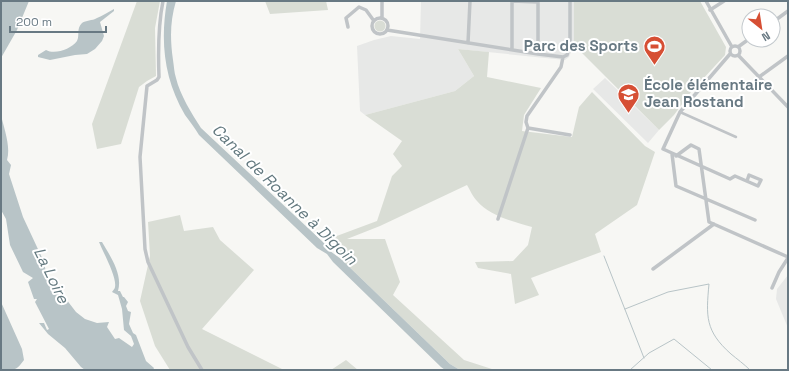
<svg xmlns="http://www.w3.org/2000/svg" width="789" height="371" viewBox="0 0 789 371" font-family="'Space Grotesk',sans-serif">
	<rect width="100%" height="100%" fill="#f7f7f4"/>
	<path fill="#e7e8e7" d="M421,1H574V45L569,57L565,60L458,49L474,76L455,91L365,115L360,111L357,46L374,40L391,36L420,39Z
		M605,78L659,130L648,143L593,89Z
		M788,275V328L776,299L777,289Z"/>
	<path fill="#d9ddd5" d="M137,1H160L155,28L156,76L147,81L139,87L121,144L97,149L92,124Z
		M265,1H326L328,10L270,14Z
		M574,1H700L726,47L725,55L691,92L674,115L659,130L574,45Z
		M374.5 26a5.5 5.5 0 1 1 11 0a5.5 5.5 0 1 1-11 0Z
		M458,49L489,52L487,77L541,88L524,115L522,131L572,137L579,107L592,92L645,146L655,152L637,205L595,234L601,252L531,278L539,295L515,304L511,274L478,268L475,262L513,261L528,245L532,227C515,222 489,216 477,201C473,197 470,190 467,185L380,226L347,239H385L400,282L393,295L464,360L495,370H460L450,364L341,259L334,237L377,221L392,176L402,166L393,154L402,141L365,115L455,91L474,76Z
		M180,215L184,231L213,227L220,240L254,270L202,329L284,370H170L155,346L140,301L150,256L148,222Z
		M346,360L358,370H331Z"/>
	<path fill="#b8c4c7" d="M1,1H29L17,30L1,58Z
		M167,1H176C170,21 170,39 173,60C174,66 174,72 176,78C180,95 192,114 201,128L324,243L330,251L341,259L450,364L460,370H445L441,367L333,262L327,254L317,248L199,135C195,128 190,122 185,115C164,79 160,42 167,1Z
		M114,9V11L100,22L104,36L102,41L95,49L87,54L75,55L50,60L38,57V55L46,50C55,55 71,49 77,41C80,35 76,29 82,23C86,20 92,21 97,18C102,16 108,12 114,9Z
		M1,115C4,129 11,146 7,160L11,165L9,174L23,217L44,262L46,273L76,312L85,319L97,323L109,322L107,327L115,339L119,338L132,347L134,344L131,336L124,330L122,309L118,295L112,292C113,290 115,289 115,287C117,277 103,252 99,242H102C110,256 123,274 118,291H120L123,297H124L128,302L126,306L128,311L131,312L129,324L133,333L136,335L146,361L154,368L153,370H85L81,367L65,348L48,334L39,323H44L47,330L49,329L35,302L37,299H34L28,282L33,278L23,272L10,245L6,219L1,210Z
		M1,302L22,349L24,360C16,371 15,370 1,370Z"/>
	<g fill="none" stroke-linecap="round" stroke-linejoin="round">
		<path stroke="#b8c4c7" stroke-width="1" d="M604,256L644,358
			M625,309L668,292L709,284C706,316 705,331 731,354C737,359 744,364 750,370
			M630,370L649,353L674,339L712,370"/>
		<path stroke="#c0c4c7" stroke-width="2.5" d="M680,112L736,137"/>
		<path stroke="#c0c4c7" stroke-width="3.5" d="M163,1C158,26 158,51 159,77L157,80L147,86L140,157L145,249L148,262L188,347L202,370
			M382,1V18
			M512,1L538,2V54
			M706,1L732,47
			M710,10L724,1
			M372 26a8 8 0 1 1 16 0a8 8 0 1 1-16 0Z
			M773,22L788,11
			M348,27L346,18L359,7L366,10L374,21
			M387,30L538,54L563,57
			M468,43L470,1
			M730 51a5 5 0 1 1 10 0a5 5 0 1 1-10 0Z
			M738,47L749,39
			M512,49V1
			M730,54L680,112L663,149L730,179L735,176L758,186L761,180L749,175L747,181
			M738,55L788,107
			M563,57L567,55L570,45V1
			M759,77L788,56
			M528,128L570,135
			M672,154L676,186L755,220
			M676,156L691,145L699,149L709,222L788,257
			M498,219L528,128L526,122L527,116L561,67L563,57
			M653,269L714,224
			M772,288L779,272L788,258"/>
	</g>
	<defs>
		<symbol id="stadium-pin" viewBox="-11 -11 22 30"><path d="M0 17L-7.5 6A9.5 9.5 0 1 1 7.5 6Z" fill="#d64f34" stroke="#fff"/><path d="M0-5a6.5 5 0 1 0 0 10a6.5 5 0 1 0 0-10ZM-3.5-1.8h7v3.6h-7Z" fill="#fff"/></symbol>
		<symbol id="school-pin" viewBox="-11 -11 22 30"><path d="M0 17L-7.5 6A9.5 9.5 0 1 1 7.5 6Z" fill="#d64f34" stroke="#fff"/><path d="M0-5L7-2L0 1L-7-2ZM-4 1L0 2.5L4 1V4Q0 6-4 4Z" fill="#fff"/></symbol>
	</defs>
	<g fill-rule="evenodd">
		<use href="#stadium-pin" x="642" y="34" width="25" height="34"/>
		<use href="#school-pin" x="616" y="82" width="25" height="34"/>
	</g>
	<g text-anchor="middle" stroke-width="4" stroke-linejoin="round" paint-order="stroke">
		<g font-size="15" font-weight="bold" fill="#687983" stroke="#fff" text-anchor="end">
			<text x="638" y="51">Parc des Sports</text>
			<text x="644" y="90" text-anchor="start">École élémentaire<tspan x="644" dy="17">Jean Rostand</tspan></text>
		</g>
		<g font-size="16" font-style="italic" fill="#63797f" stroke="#fff">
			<text transform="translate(285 194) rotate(44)" y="6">Canal de Roanne à Digoin</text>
			<text transform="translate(52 275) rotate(64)" y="6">La Loire</text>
		</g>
	</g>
	<rect width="789" height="371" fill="none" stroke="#687983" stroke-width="4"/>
	<g transform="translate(761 28) rotate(150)"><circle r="19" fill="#ffffff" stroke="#c3c9cd"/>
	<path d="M0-3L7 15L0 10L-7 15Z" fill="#d64f34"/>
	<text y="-6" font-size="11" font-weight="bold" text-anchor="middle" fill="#687983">N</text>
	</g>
	<path d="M10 26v6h96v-6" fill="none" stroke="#687983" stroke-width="2"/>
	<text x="16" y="26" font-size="12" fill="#687983" stroke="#ffffff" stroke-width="3" paint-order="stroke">200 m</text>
</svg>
